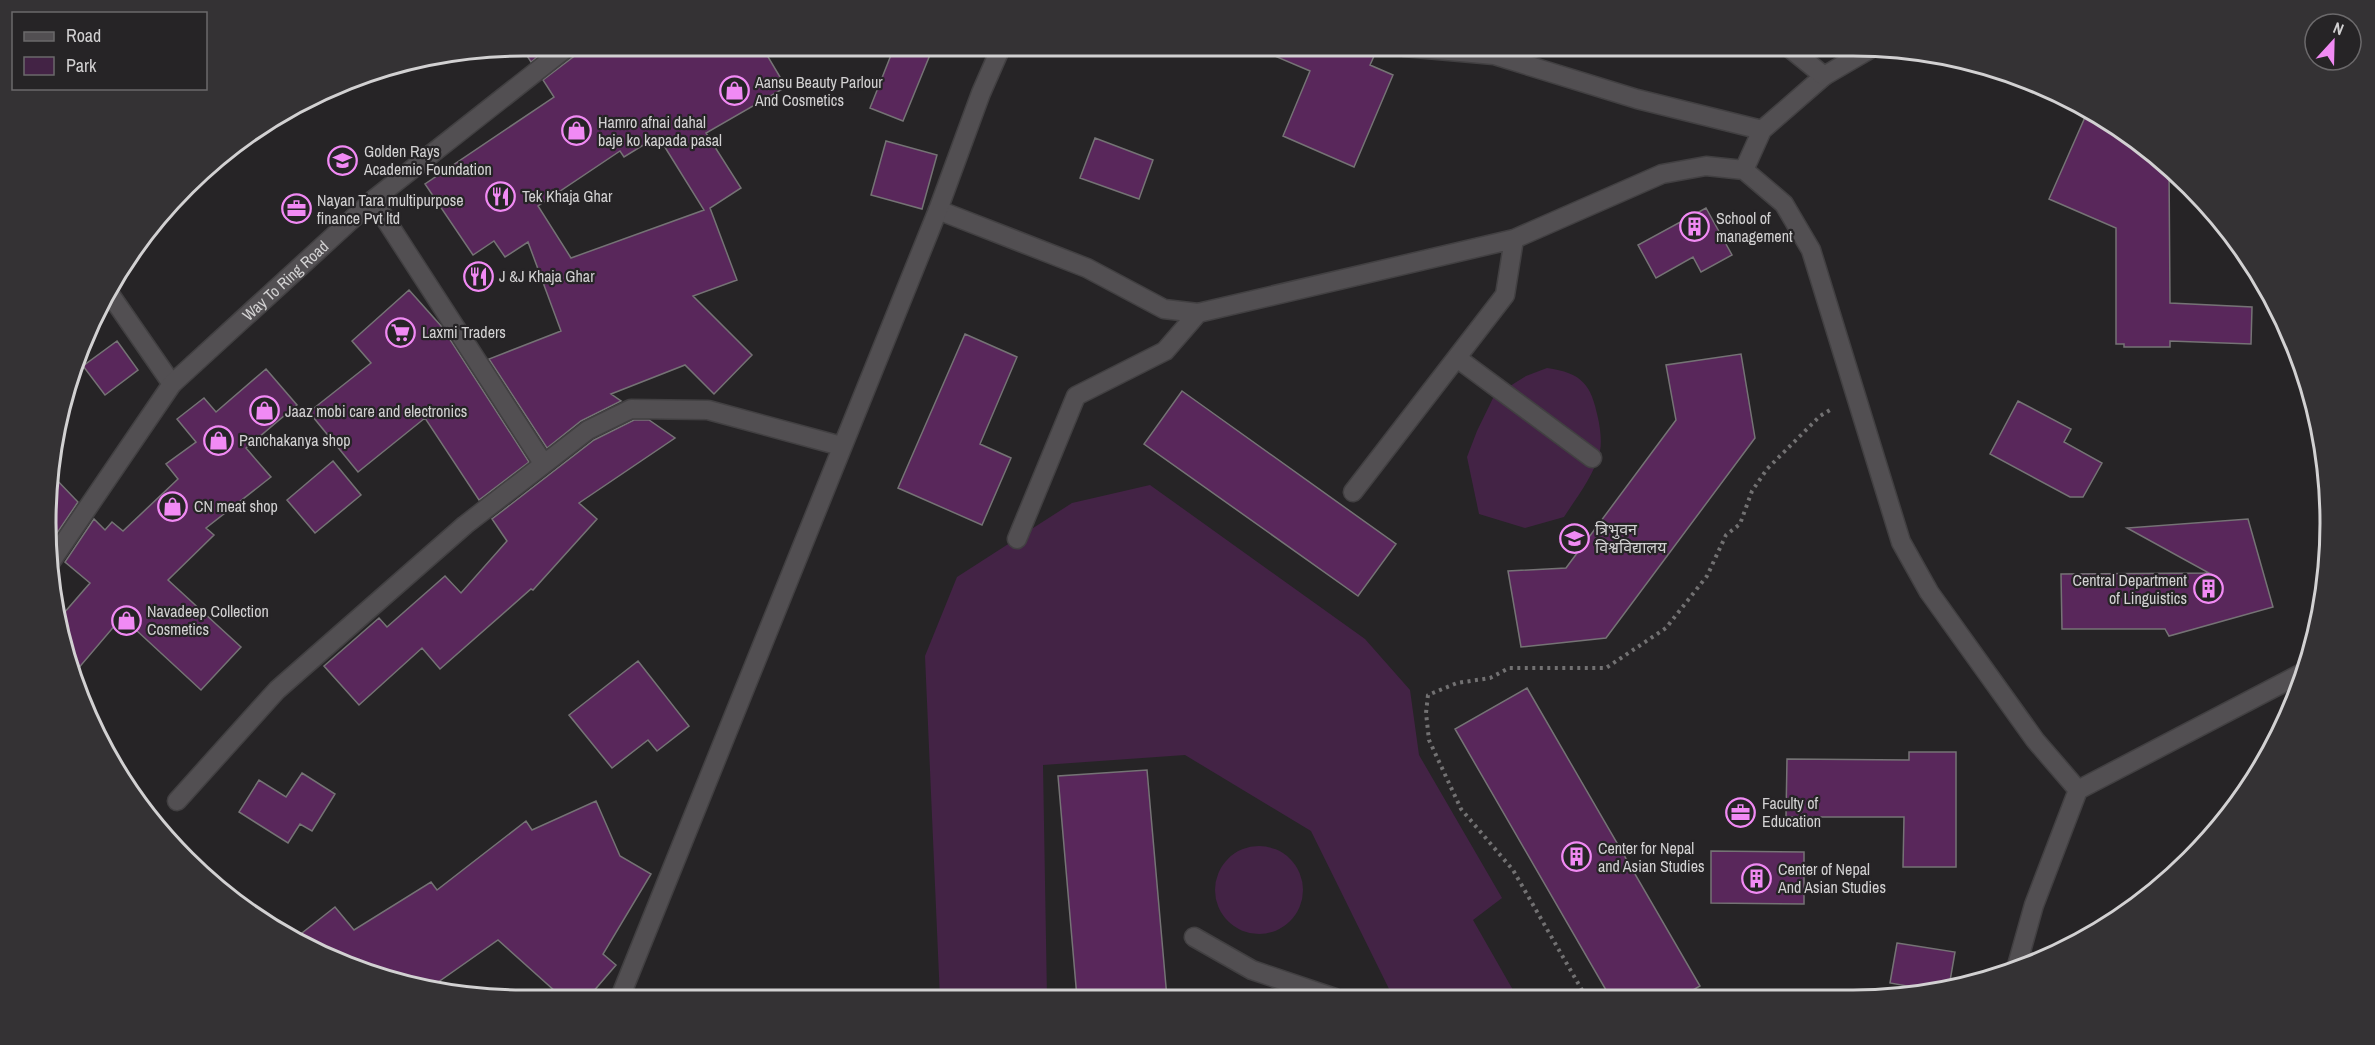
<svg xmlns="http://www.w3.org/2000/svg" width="2375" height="1045" viewBox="0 0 2375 1045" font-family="'Archivo Narrow','Noto Sans Devanagari',sans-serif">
	<rect width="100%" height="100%" fill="#262426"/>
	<path fill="#432345" d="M1547,368C1582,373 1591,384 1598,418C1600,427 1602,441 1600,451C1595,474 1577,497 1564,517L1525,528L1479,514L1467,457L1477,431L1494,396L1526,376Z
		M1150,485L1365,639L1410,690L1419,755L1502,898L1473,920L1517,997H1393L1311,831L1185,755L1043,765L1047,998L940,999L925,656L957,577L1072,503Z
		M1215 890a44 44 0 1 1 88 0a44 44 0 1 1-88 0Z"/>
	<path fill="#59275b" stroke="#757375" stroke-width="1.5" fill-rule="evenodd" d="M520,45H552L531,62Z
		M581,45H761L786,87L706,133L741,188L710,208L737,280L693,296L752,355L714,394L685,365L611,394L621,401L581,421L547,448L489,359L561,331L528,242L505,257L494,241L473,255L425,184L554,97L543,80L577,54ZM658,136L704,210L571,258L538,206L620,151L624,157Z
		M895,45H934L903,121L870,108Z
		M1249,45H1379L1370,65L1393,75L1354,167L1283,136L1310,71Z
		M2086,115L2123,131L2169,165L2170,303L2252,307L2251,344L2170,341V347H2124V344H2116V228L2049,199Z
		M1095,138L1153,160L1139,199L1080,178Z
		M886,141L937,155L922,209L871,195Z
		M1706,208L1732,255L1701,272L1693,257L1656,278L1638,245Z
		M409,290L442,327L529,462L479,500L425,418L358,472L309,412L371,363L352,341Z
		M965,334L1017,357L980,444L1011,458L982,525L898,488Z
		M117,341L138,370L105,395L83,366Z
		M1741,354L1755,438L1606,638L1521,647L1508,571L1566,568L1676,420L1666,365Z
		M266,369L297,405L246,448L271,477L206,528L214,535L168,580L241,647L201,690L122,617L71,677L57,621L90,583L65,562L94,519L105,530L112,522L123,531L178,479L166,464L196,442L177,419L204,398L216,412Z
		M1182,391L1396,544L1358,596L1144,444Z
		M2018,401L2071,429L2064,442L2102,463L2083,497H2070L1990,454Z
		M634,420H649L675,438L579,503L597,519L533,590L531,589L440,669L422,648L359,705L324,666L379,618L387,627L445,576L461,593L507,541L492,519L594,440Z
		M333,461L361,495L315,533L287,500Z
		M53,476L78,502L51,542V538Z
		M2248,519L2273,607L2169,636L2165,629H2062L2061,574L2209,573L2127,528Z
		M638,661L689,726L657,751L648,740L612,768L569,715Z
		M1527,688L1700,986L1681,997H1610L1455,729Z
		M1909,752H1956V867H1903L1904,817H1786L1787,759L1909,760Z
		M1147,770L1167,998H1077L1058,776Z
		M302,773L335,794L312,831L300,824L288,843L239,812L259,780L286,797Z
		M596,801L620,856L651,874L603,954L616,965L586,1000H565L498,940L434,985L369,975L293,940L335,907L354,930L431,882L437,890L526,821L532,830Z
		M1711,851L1804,852V904L1711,903Z
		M1897,943L1955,952L1949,987L1935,991L1890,983Z"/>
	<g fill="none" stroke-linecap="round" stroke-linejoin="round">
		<defs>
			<path id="lane" d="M1404,47L1494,55L1637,99L1762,130
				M1824,76L1762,130L1744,170L1784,204L1811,250L1901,542L1929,592L2035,740L2078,790L2034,905L2016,969
				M938,210L1087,268L1164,309L1198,313L1514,239
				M1457,358L1592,458
				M1353,492L1505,295L1514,239L1662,174L1706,166L1744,170
				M1017,539L1076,396L1165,351L1198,313
				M2078,790L2306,671
				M1194,937L1252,970L1335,998"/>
			<path id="street" d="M1786,45L1824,76L1872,48
				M373,200L543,463
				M107,290L172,384
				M177,801L277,690L465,525L588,430L631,409L708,410L841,446
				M619,1000L938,210L981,93L1002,45"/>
			<g id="secondary">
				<path id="s1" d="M50,563L172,384L373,200L570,45"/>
			</g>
		</defs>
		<use href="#lane" stroke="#424042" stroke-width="21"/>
		<use href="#street" stroke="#424042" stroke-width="21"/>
		<use href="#secondary" stroke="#424042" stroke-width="21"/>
		<path stroke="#727172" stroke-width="4" stroke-dasharray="3 4.5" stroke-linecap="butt" d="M1586,997L1513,870L1461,809L1429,740L1426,713L1428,695L1457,683L1490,678L1509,668H1606L1666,628L1707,576L1726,535L1740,524L1752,491L1767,469L1820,416L1830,410"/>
		<use href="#lane" stroke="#524f52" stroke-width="18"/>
		<use href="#street" stroke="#524f52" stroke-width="18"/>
		<use href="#secondary" stroke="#524f52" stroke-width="18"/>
	</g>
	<defs>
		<symbol id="shop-ring" viewBox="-11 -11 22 22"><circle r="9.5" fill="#262426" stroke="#f18af4" stroke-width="1.5"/><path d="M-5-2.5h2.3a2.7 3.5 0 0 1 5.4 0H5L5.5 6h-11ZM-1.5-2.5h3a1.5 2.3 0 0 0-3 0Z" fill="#f18af4"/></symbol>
		<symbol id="school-ring" viewBox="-11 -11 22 22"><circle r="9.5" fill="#262426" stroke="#f18af4" stroke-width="1.5"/><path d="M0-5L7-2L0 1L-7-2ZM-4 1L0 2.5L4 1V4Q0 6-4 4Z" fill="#f18af4"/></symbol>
		<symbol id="restaurant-ring" viewBox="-11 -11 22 22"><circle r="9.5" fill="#262426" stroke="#f18af4" stroke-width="1.5"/><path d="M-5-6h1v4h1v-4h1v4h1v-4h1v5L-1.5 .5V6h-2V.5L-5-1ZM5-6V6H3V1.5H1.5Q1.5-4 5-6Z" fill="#f18af4"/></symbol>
		<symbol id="office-ring" viewBox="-11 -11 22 22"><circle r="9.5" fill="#262426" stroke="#f18af4" stroke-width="1.5"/><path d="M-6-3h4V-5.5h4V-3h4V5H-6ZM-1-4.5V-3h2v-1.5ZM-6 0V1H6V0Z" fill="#f18af4"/></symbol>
		<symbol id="building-ring" viewBox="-11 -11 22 22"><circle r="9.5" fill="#262426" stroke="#f18af4" stroke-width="1.5"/><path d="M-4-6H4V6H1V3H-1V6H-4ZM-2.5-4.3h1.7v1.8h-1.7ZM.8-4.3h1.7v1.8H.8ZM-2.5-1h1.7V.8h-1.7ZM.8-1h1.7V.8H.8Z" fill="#f18af4"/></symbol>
		<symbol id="supermarket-ring" viewBox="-11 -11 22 22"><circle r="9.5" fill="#262426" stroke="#f18af4" stroke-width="1.5"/><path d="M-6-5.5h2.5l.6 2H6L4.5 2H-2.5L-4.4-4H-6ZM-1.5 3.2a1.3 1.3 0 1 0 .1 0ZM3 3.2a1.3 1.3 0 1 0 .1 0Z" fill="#f18af4"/></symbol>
		<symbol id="university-ring" viewBox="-11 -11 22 22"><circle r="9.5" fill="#262426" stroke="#f18af4" stroke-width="1.5"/><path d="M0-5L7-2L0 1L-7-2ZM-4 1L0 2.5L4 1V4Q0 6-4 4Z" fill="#f18af4"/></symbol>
	</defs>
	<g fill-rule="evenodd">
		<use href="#shop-ring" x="718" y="74" width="33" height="33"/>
		<use href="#shop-ring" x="560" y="114" width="33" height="33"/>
		<use href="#school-ring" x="326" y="144" width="33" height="33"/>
		<use href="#restaurant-ring" x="484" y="180" width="33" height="33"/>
		<use href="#office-ring" x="280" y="192" width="33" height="33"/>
		<use href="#building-ring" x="1678" y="210" width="33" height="33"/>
		<use href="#restaurant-ring" x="462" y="260" width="33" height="33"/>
		<use href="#supermarket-ring" x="384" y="316" width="33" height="33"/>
		<use href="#shop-ring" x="248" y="394" width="33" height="33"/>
		<use href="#shop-ring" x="202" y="424" width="33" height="33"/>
		<use href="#shop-ring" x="156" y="490" width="33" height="33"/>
		<use href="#university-ring" x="1558" y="522" width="33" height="33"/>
		<use href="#building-ring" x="2192" y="572" width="33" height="33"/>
		<use href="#shop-ring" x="110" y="604" width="33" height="33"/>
		<use href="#office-ring" x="1724" y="796" width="33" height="33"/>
		<use href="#building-ring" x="1560" y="840" width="33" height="33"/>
		<use href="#building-ring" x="1740" y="862" width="33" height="33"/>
	</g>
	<g text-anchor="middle" stroke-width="4.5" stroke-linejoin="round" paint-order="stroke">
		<g font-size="16" fill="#d2d1d2" stroke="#262426" text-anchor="start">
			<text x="755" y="88">Aansu Beauty Parlour<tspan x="755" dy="18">And Cosmetics</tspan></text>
			<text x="598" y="128">Hamro afnai dahal<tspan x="598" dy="18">baje ko kapada pasal</tspan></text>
			<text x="364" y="157">Golden Rays<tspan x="364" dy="18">Academic Foundation</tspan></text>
			<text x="522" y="202">Tek Khaja Ghar</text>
			<text x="317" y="206">Nayan Tara multipurpose<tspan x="317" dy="18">finance Pvt ltd</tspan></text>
			<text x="1716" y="224">School of<tspan x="1716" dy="18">management</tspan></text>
			<text x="499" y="282">J &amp;J Khaja Ghar</text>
			<text x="422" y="338">Laxmi Traders</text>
			<text x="285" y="417">Jaaz mobi care and electronics</text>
			<text x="239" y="446">Panchakanya shop</text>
			<text x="194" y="512">CN meat shop</text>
			<text x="1595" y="535">त्रिभुवन<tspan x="1595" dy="18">विश्वविद्यालय</tspan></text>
			<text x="2187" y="586" text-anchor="end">Central Department<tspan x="2187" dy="18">of Linguistics</tspan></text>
			<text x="147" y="617">Navadeep Collection<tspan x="147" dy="18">Cosmetics</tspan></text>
			<text x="1762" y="809">Faculty of<tspan x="1762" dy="18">Education</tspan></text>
			<text x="1598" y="854">Center for Nepal<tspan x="1598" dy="18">and Asian Studies</tspan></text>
			<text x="1778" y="875">Center of Nepal<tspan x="1778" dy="18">And Asian Studies</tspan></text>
		</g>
		<g font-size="16" fill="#d2d1d2" stroke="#262426">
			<text dy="6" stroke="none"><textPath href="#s1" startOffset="370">Way To Ring Road</textPath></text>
		</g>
	</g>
	<path d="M0 0H2375V1045H0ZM523 56H1853A467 467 0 0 1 2320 523V523A467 467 0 0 1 1853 990H523A467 467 0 0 1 56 523V523A467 467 0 0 1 523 56Z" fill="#343234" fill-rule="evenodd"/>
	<path fill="none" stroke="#d2d1d2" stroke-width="3" d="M523 56H1853A467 467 0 0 1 2320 523V523A467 467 0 0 1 1853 990H523A467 467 0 0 1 56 523V523A467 467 0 0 1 523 56Z"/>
	<rect x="12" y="12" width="195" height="78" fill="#262426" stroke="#6b696b" stroke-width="1.5"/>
	<rect x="24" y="32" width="30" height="9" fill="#524f52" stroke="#6b696b" stroke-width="1.5"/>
	<text x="66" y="42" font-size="18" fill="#d2d1d2">Road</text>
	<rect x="24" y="57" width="30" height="18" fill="#432345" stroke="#6b696b" stroke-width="1.5"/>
	<text x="66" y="72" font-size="18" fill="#d2d1d2">Park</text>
	<g transform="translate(2333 42) rotate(22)"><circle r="28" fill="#262426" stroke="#6b696b" stroke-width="1.5"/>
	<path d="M0-4.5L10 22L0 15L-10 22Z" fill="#f18af4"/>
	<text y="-9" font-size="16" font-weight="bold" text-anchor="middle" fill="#d2d1d2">N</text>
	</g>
</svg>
